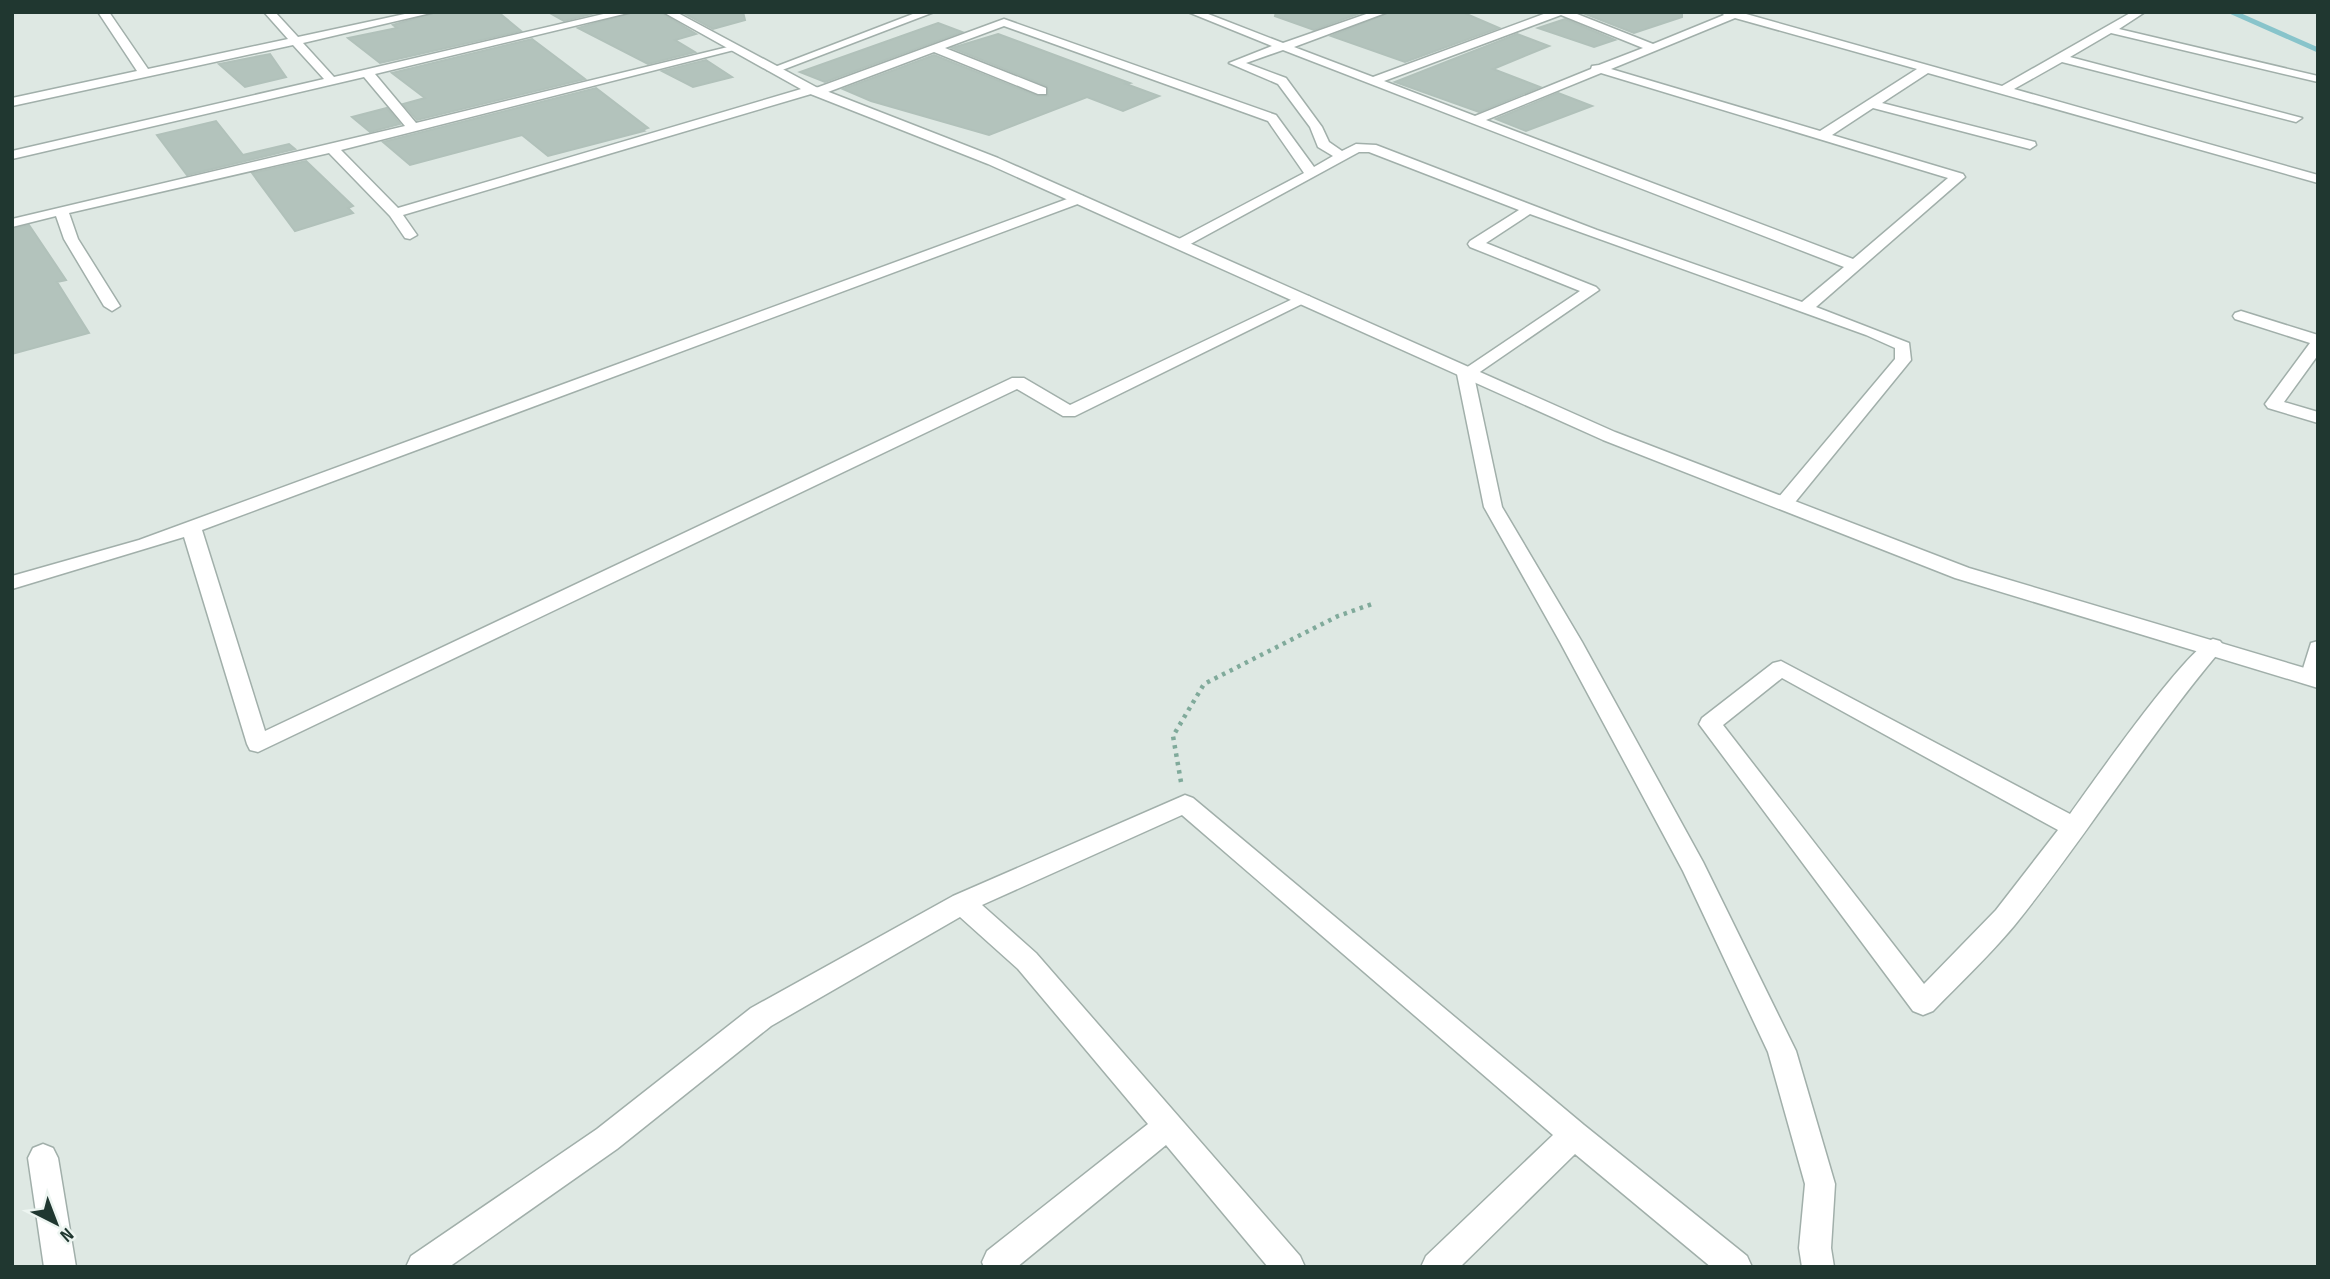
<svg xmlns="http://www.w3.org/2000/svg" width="2330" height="1279" viewBox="0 0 2330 1279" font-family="'Sofia Sans Condensed',sans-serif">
	<rect width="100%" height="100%" fill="#dee8e3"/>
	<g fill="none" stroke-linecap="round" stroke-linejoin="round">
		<path stroke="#88c4cb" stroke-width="5" d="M2232,12L2318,50"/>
	</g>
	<path fill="#b3c3bc" stroke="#b1c1ba" stroke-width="2" d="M437,12H498L521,31L380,63L348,38L397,28L393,25Z
		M548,12H599L564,21Z
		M634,12H660L696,34L675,40L695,52L648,64L578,28Z
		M682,12H743L745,20L713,29Z
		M1276,12H1363L1314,30L1275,16Z
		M1390,12H1462L1499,28L1405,62L1331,36Z
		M1586,12H1682V17L1634,33L1583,13Z
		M1565,19L1615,40L1594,47L1538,28Z
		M938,23L962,32L825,82L800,72Z
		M998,34L1130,83L1126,84L1159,96L1123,111L1087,97L989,135L871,101L843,89L934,55L1037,96H1048L1047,86L952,48Z
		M1517,34L1549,46L1493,69L1540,87L1479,112L1395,82Z
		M532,39L585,79L417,120L403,104L425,98L392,73Z
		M270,54L286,77L245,87L219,64Z
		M706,60L732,77L693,87L662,71Z
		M596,88L648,128L642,130L644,131L548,156L522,135L410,165L383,142Z
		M1558,93L1592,106L1526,131L1496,119Z
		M387,108L400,124L370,132L352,117Z
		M216,121L243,155L289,144L295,149L187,175L157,135Z
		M306,161L353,206L348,208L353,213L295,231L252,173Z
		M29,225L66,280L57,282L89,333L12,354V229Z"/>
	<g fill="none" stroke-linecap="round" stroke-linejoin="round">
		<defs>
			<path id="minor" d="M98,12H109L148,69L288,39L264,12H275L298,37L414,12H435L303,43L334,77L612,12H632L375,74L416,123L732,46L738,49L341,150L398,208L808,87L816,88L1004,19L1276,115L1314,167L1333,156L1318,147L1310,127L1278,84L1229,63L1272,46L1188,12H1203L1283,43L1372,12H1388L1294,47L1373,77L1549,12H1572L1653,44L1724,15L1721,12H1739L2002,86L2132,12H2145L2119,29L2318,76V82L2111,33L2070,57L2302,118L2296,122L2062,62L2014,89L2318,175V183L1928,73L1882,103L2035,142L2036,145L2030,149L1873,108L1832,135L1963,174L1965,177L1816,307L1909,343L1911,360L1792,506L1785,508L1776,502L1778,498L1895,359V348L1866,335L1530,214L1486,243L1596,287L1599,290L1474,376L1502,507L1582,642L1703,862L1796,1051L1835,1184L1831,1248L1834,1267H1802L1799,1248L1805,1184L1768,1052L1683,871L1560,642L1484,507L1457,374L1580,291L1470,247L1468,244L1470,241L1519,210L1369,152H1359L1185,247H1175L1173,244L1175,241L1304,173L1268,121L1004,26L945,48L1046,88V94H1038L934,52L820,95L811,94L403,215L417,235L410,239L405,238L390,216L329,153L69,213L78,239L120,306L112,311L104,306L64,239L56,216L12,227V219L405,126L364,77L12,159V151L324,79L293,45L12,106V98L137,71ZM1561,15L1643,48L1599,65L1592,66L1591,69L1475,116L1384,81ZM1735,18L1917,69L1820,131L1611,69ZM1283,50L1844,267L1802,302L1597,230L1376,145L1356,144L1342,151L1329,142L1322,127L1286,78L1246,63ZM1601,73L1948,178L1853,259L1486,120Z
				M918,12H934L777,72L767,70Z
				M1078,195L1083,196V202L202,530L265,731L1012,378H1024L1070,405L1299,296H1309L1312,299L1075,416H1063L1017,389L258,752L250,750L247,744L184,537L12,589V576L139,540Z
				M2241,311L2318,335V355L2284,402L2318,412V423L2268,408L2265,404L2310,343L2235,319L2233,316L2235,313Z
				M2213,639L2220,641L2224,646L2220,651C2146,739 2086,837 2014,926C1989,956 1960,983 1933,1011L1923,1015L1913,1011L1699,724L1702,718L1773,663L1781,661L2070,814C2091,785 2188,646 2213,639ZM1782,678L2058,830L1996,910L1924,984L1723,725Z
				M2318,641V684L2303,683L2300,678L2311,643Z
				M1185,795L1193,798L1584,1125L1747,1256L1752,1267H1711L1575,1154L1460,1267H1421L1426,1256L1553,1135L1182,815L982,905L1036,953L1300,1256L1305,1267H1268L1166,1145L1017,1267H984L982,1262L987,1251L1148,1124L1018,969L960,917L771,1026L617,1149L449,1267H406L411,1256L597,1129L751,1008L953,896Z
				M43,1144L53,1148L58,1158L76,1267H44L28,1158L33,1148Z"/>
			<path id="tertiary" d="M663,12H676L816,87L998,158L1615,432L1969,568L2318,672V688L1955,578L1603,440L988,164L808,93Z"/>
		</defs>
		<use href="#minor" stroke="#a1afaa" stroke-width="3"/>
		<use href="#tertiary" stroke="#a1afaa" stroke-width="3"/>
		<path stroke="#80aa9b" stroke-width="4.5" stroke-dasharray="3.5 5" stroke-linecap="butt" d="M1181,782L1173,736L1204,684L1338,616L1375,603"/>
		<use href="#minor" fill="#fff" fill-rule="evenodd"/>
		<use href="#tertiary" fill="#fff" fill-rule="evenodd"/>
	</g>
	<rect width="2330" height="1279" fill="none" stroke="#203730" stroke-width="28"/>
	<g transform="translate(56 1223) rotate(138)" stroke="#edf5f1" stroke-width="5" paint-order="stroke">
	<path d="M0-5L12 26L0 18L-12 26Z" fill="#203730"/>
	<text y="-10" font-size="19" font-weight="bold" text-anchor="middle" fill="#203730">N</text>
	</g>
</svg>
